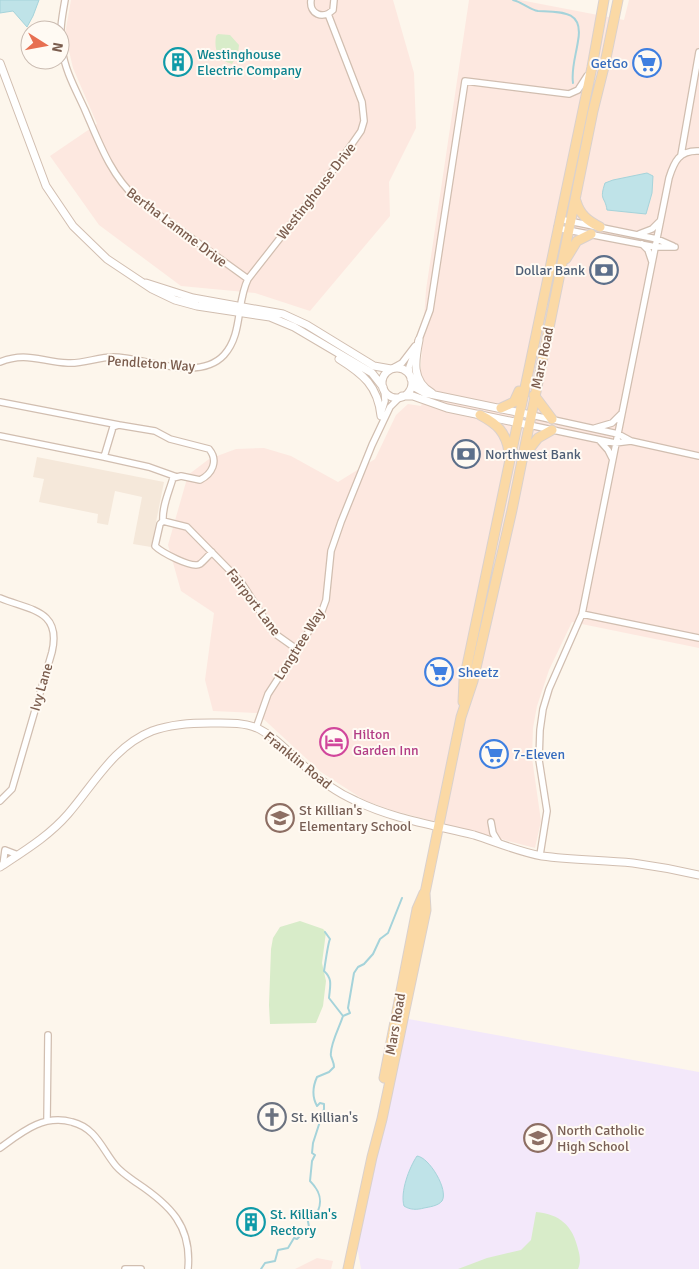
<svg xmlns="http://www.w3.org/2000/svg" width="699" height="1269" viewBox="0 0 699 1269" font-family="Signika,sans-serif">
	<rect width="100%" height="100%" fill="#fdf6ec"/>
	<path fill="#f5e8da" d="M37,457L164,482L151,547L133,544L142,497L115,491L108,525L97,523L98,514L39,502L44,479L33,477Z"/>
	<path fill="#fde8e0" d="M71,0H393L414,73L416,128L389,182L390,216L310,311L255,293L181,286L99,225L50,156L97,124L73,68L65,34Z
		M469,0H520L624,20L629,0H699V648L572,622L549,670L537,706L533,728L532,758L541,821L535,848L391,810L364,800L321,772L257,713L213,711L205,680L214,613L181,591L168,545L188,475L209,459L236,449L264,448L291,456L338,482L375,459L396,415L408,404L421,406L427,387L420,377L426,290Z
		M317,1258L333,1261L331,1269H295Z"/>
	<path fill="#f3e8fa" d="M403,1018L699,1072V1269H361L355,1235Z"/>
	<path fill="#d8ecc9" d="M218,34L230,35L239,45L238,54L232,64C217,60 214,49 216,36Z
		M300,921L323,929L326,932L322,963L326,981L323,1006L316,1023L270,1024L269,1005L271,949L273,938L280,927Z
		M536,1212C560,1214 573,1226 578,1249C580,1256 581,1262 578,1269H458L487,1258L521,1250L531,1240Z"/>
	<path fill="#bfe3e8" stroke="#a5d3da" d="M0,0H39L33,16L27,27L13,11L0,13Z
		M647,173L653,176L652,193L646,214L607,210C605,196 599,201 605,183L613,180Z
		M417,1156C429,1157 449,1190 442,1201C438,1206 429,1207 424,1208C417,1210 410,1210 404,1206C400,1192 409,1168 417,1156Z"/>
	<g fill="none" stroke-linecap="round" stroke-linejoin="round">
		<path stroke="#a5d3da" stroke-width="2" d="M513,0C522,2 530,10 538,11C561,12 584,10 578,41C576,55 571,69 573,83
			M343,1016L350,1013L348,1008L354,973L358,967L364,964L373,954L380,939L388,933L402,898
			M261,1269L265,1263L275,1261L278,1250L288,1248L294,1238L297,1239L309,1227L307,1216L311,1213L318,1211C323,1199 319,1190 310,1181L312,1161L315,1155L312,1153L313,1143L324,1109V1104L320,1103L317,1106C312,1097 313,1086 317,1077L329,1072L334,1067C334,1062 332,1060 331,1056C329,1046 340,1026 343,1016L329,998C330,986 333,979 324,971C325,965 328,943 330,939L325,932"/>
		<defs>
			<path id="minor" d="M65,0C62,17 59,33 62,49C65,71 76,90 85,110C99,142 110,174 136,198L248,279
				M311,0C309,14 323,20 333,10L334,0
				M681,155L699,52
				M559,219L657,239L673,246
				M557,228L656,247H675
				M639,234L652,229L660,221
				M642,244L648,250L652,262
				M418,342L430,310L465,81L569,94L578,90L587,76
				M0,362C26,351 42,362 68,363C83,364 98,357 113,357C145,357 198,383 224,355C243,334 236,303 248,279L338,164L361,131L364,121L362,102L328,14
				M393,368L402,363L415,346
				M410,376L409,367L415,351
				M0,402L119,425
				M381,414L385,401L384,389
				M531,415L618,434L631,441L699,456
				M529,425L615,443L631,441
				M595,428L612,423L621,414
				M0,436L104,457L113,427L119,425L155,431L170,439L209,449C219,461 212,474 200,480L181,476L177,477L149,467L104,457
				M600,441L608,450L612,458
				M177,477L173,478C169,492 162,506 163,521L187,527L241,582L274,633L298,650
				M163,521L160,524L155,546C161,552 192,569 200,564C204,561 208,556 212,552
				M0,598C28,610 62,609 52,652L12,789L0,801
				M582,614L699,638
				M256,728L268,694L322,611L326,600L331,551L341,522L372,445L390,407L400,397
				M491,822L493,833L499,843
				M540,855L547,811L539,760L540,730L543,709L549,689L582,614L669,178C674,162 679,150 699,151
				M3,865L5,850L18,855
				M47,1121L48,1035
				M0,1148C22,1132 43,1114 72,1122C96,1128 102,1149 116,1166C122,1173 130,1178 137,1183C170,1205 192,1226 188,1269
				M125,1269H141"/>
			<path id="tertiary" d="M0,63L46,186L73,226L107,259L152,289L175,300L197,306L270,317L294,327L372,373L383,387
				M146,283L193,298L283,314L307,325L374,366L391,369
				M419,340C415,360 411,381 432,393
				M339,359C363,374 378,386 381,416
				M382 383a15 15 0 1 1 30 0a15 15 0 1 1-30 0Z
				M411,379L416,388L425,393L531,415
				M402,396H413L447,408L529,425
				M0,867C24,851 49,836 68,814C94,784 114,746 152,731C171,724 190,723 211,723C226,723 243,722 257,728C274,736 287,751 301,763C317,778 335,792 356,801C393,819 434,825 474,835C496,842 519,852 542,856C572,860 603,860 633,863C655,866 677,870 699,875"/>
			<path id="primary" d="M576,201C580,215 588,221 600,227
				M566,259L577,241L591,234
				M534,395L552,419
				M501,408L514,402L519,391
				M480,415C497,424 506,432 509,452
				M523,457L538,438L552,430
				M463,702L464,680L592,67L604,0
				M384,1078L417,909L424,893
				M348,1269L372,1157L382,1119L426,910L425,893L461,717L473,681L512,510L593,111L605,63L618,0"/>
		</defs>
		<use href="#minor" stroke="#d1beb0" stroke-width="8"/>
		<use href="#tertiary" stroke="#d1beb0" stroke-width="9"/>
		<use href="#primary" stroke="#dad1cd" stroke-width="11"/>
		<use href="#minor" stroke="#fff" stroke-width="5.5"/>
		<use href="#tertiary" stroke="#fff" stroke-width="7"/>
		<use href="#primary" stroke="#fbd9a5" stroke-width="9"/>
	</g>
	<defs>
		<symbol id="building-ring" viewBox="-11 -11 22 22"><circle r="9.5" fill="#fffaf3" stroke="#0f9aa8" stroke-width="1.5"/><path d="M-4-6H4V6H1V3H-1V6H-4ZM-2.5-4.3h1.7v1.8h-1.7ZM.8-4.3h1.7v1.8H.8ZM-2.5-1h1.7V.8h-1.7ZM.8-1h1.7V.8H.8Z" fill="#0f9aa8"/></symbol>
		<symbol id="supermarket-ring" viewBox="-11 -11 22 22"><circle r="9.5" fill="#fffaf3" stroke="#3f7fe0" stroke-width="1.5"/><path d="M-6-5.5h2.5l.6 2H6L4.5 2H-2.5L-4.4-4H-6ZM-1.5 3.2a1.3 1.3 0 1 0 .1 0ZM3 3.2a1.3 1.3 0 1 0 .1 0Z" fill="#3f7fe0"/></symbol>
		<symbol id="bank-ring" viewBox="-11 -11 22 22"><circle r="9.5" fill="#fffaf3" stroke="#5c6f8a" stroke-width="1.5"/><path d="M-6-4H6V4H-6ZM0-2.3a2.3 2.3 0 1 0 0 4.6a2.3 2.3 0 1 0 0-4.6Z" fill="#5c6f8a"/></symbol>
		<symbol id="hotel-ring" viewBox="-11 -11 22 22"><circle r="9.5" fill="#fffaf3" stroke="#d1479c" stroke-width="1.5"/><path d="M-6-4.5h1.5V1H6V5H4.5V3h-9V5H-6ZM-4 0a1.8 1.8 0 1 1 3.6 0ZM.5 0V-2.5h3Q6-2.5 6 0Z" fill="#d1479c"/></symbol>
		<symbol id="school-ring" viewBox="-11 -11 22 22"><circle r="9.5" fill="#fffaf3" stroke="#8d6e63" stroke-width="1.5"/><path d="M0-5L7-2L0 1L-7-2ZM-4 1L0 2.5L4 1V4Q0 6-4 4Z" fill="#8d6e63"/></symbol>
		<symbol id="church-ring" viewBox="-11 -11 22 22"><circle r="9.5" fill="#fffaf3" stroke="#6b7280" stroke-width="1.5"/><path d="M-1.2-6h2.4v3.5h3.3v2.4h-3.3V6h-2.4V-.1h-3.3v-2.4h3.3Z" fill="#6b7280"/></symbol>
	</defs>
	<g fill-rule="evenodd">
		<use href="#building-ring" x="162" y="46" width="32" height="32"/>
		<use href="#supermarket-ring" x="631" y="47" width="32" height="32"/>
		<use href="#bank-ring" x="588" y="254" width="32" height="32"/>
		<use href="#bank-ring" x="450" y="438" width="32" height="32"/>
		<use href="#supermarket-ring" x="423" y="656" width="32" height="32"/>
		<use href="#hotel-ring" x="318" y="726" width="32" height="32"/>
		<use href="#supermarket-ring" x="478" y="738" width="32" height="32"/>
		<use href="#school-ring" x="264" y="802" width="32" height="32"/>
		<use href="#church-ring" x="256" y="1101" width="32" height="32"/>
		<use href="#school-ring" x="522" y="1122" width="32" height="32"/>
		<use href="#building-ring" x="235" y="1206" width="32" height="32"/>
	</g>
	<g text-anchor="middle" stroke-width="4" stroke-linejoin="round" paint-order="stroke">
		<g font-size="14" fill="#0d838f" stroke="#fffaf3" text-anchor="start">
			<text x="197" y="59">Westinghouse<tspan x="197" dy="16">Electric Company</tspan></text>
			<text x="270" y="1219">St. Killian's<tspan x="270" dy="16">Rectory</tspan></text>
		</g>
		<g font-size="14" fill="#366cbe" stroke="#fffaf3" text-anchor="start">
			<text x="628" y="68" text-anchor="end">GetGo</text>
			<text x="458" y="677">Sheetz</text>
			<text x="513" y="759">7-Eleven</text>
		</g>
		<g font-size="14" fill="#7a5c4d" stroke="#fffaf3">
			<text transform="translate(316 191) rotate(-52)" y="5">Westinghouse Drive</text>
			<text transform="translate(177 227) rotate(37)" y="5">Bertha Lamme Drive</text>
			<text transform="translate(542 358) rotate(-78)" y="5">Mars Road</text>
			<text transform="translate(151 363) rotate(4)" y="5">Pendleton Way</text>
			<text transform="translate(254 602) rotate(53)" y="5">Fairport Lane</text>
			<text transform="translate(299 644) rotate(-58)" y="5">Longtree Way</text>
			<text transform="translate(41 687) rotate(-74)" y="5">Ivy Lane</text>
			<text transform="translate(298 760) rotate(39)" y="5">Franklin Road</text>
			<text transform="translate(395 1024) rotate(-80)" y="5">Mars Road</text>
		</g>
		<g font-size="14" fill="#4e5e75" stroke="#fffaf3" text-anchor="end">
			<text x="585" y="275">Dollar Bank</text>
			<text x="485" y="459" text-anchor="start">Northwest Bank</text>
		</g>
		<g font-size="14" fill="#b23c85" stroke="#fffaf3" text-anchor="start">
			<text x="353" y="739">Hilton<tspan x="353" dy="16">Garden Inn</tspan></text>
		</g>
		<g font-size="14" fill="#785e54" stroke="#fffaf3" text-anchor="start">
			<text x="299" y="815">St Killian's<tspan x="299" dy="16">Elementary School</tspan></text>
			<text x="557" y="1135">North Catholic<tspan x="557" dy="16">High School</tspan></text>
		</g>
		<g font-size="14" fill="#5b616d" stroke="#fffaf3" text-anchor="start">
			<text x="291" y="1122">St. Killian's</text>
		</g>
	</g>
	<g transform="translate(45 45) rotate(101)"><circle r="24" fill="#fffaf3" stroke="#cabbb1"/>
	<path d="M0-4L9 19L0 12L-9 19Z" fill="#e76f51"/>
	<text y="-8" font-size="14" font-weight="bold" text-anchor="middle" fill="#7a5c4d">N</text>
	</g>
</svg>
